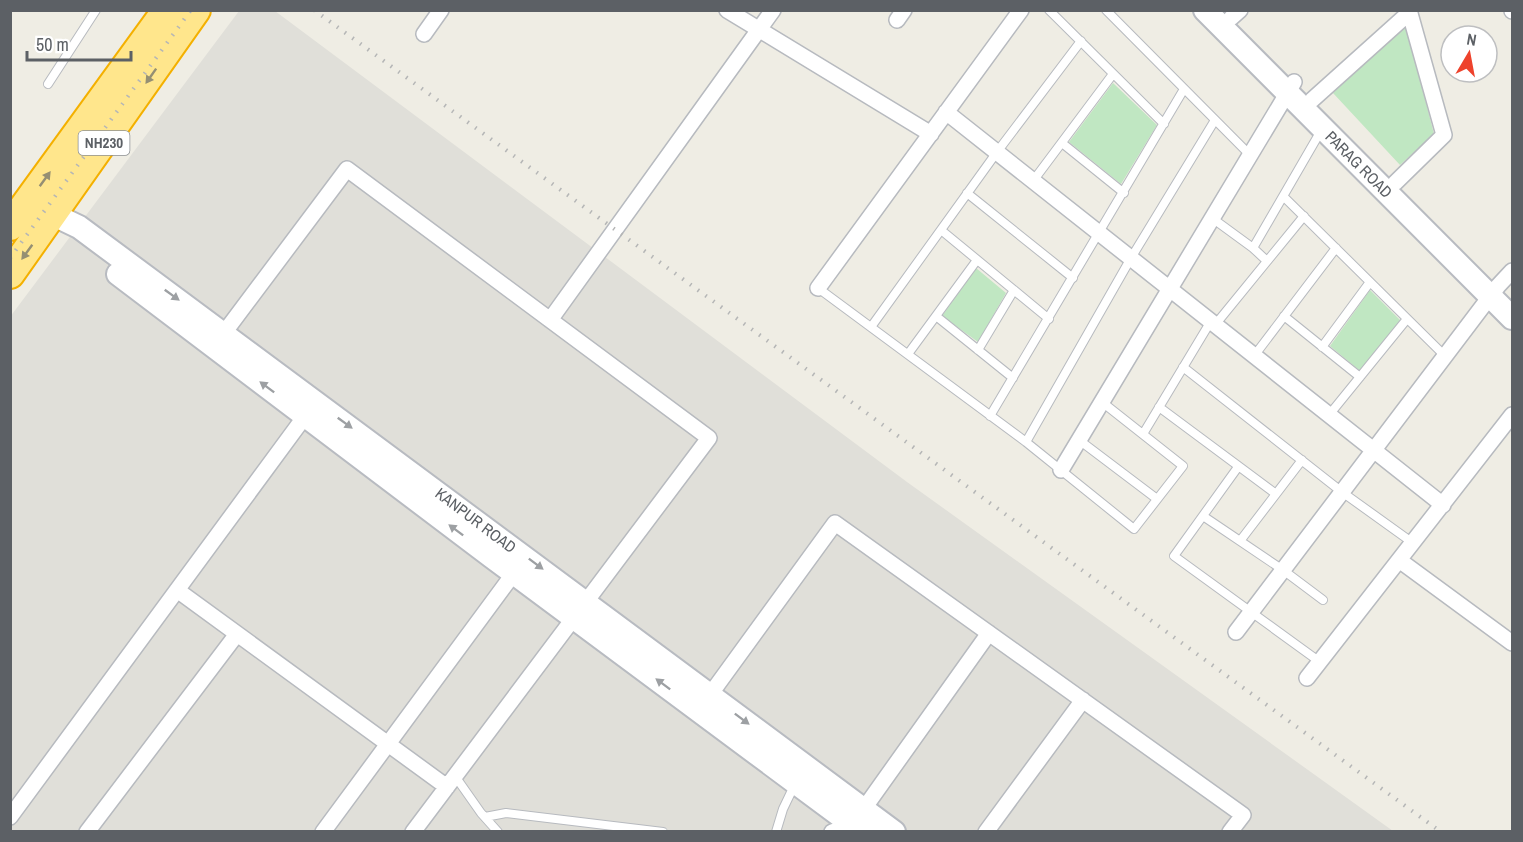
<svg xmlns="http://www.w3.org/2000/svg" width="1523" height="842" viewBox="0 0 1523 842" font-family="'Archivo Narrow',sans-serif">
	<rect width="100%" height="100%" fill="#efede4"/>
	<path fill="#e0dfd9" d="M239,11H275L907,482L1393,831H11L10,317Z"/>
	<path fill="#c0e7c2" d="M1406,25L1434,134L1400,165L1333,93Z
		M1113,83L1157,125L1121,184L1069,142Z
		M976,268L1006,293L978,342L942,316Z
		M1370,290L1401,321L1360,371L1330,346Z"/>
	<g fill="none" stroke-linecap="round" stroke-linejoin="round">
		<defs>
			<path id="lane" d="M1049,10L1164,124
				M1106,10L1250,155
				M48,84L96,10
				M1062,143L1124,193
				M1033,181L1113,74
				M967,193L1073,278
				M1284,197L1445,356
				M1212,218L1253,248L1267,261
				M941,230L1049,319
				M1253,248L1322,129
				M818,288L1026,442L1134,529L1183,466L1102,402
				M936,316L1013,378
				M1284,316L1360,377
				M1215,325L1304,216
				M871,327L997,152L1081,41
				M1322,347L1370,282
				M978,350L1014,290
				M908,354L977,260
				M1254,356L1336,248
				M1183,367L1342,492L1413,543
				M1159,407L1276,494
				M1329,415L1407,319
				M990,416L1184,89
				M1143,434L1211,321
				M1079,440L1157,499
				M1026,442L1131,258L1215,120
				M1238,467L1174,556L1320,662
				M1203,516L1283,570L1323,600
				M1240,541L1302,460
				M455,776L481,813L498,832
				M485,817L506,813L663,832
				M776,832L783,809L794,786"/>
			<path id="street" d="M727,10L931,134
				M1512,10V11
				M1231,18L1240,10
				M897,20L904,10
				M424,34L441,10
				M1312,100L1410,12
				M946,112L1443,505
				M1395,183L1444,135L1409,10
				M818,288L1021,10
				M550,320L773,10
				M224,333L347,169L709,438L413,832
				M1061,470L1294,82
				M1399,560L1512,643
				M177,590L447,787
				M1236,632L1498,286L1512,271
				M1307,678L1512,415
				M704,703L835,523L1243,815L1230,832
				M10,817L311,408
				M87,832L237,634
				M323,832L514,573
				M832,832L853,824L989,633
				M986,832L1083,700"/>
			<path id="secondary" d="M1205,10L1512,318
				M54,215L79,227L894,832
				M118,274L492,557L862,832"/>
			<path id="highway" d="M10,226L167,10
				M10,274L196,10"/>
		</defs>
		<use href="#lane" stroke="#b7babf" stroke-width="10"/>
		<use href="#street" stroke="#b7babf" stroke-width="18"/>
		<use href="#secondary" stroke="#b8bbc1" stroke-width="26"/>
		<use href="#highway" stroke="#f4b000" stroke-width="32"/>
		<use href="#lane" stroke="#fff" stroke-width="8"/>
		<use href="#street" stroke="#fff" stroke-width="15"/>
		<use href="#secondary" stroke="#fff" stroke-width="22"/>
		<use href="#highway" stroke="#ffe68c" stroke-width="28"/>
		<path stroke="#b5b6b6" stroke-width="4" stroke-dasharray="1.5 8" stroke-linecap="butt" d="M314,10L1441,832
			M10,258L191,10"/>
	</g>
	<defs><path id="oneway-solid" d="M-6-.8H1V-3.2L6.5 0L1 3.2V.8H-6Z" transform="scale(1.5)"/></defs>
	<g fill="#958f73">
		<use href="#oneway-solid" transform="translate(151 76) rotate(125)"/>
		<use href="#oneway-solid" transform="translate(45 179) rotate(-54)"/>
		<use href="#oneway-solid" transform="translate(27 252) rotate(126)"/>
	</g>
	<g fill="#9da0a3">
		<use href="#oneway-solid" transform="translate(172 295) rotate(36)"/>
		<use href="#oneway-solid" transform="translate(267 387) rotate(-143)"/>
		<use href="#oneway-solid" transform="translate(345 423) rotate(36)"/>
		<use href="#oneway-solid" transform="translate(456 530) rotate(-143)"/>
		<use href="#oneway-solid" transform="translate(536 564) rotate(37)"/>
		<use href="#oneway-solid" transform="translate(663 684) rotate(-143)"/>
		<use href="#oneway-solid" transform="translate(742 719) rotate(37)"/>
	</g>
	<g text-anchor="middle" stroke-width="6" stroke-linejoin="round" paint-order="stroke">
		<rect fill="#fff" stroke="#8d9093" stroke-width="1.5" x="78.5" y="131" width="51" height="24" rx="4.5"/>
		<g font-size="15" font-weight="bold" fill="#5c6065">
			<text x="104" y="148">NH230</text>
		</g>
		<g font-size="16" fill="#5c6065" stroke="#fff">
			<text transform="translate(1359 164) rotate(45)" y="6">PARAG ROAD</text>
			<text transform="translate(476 520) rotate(37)" y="6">KANPUR ROAD</text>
		</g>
	</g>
	<rect width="1523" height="842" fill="none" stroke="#5c6065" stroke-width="24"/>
	<g transform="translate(1469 54) rotate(10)"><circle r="28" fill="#ffffff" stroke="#bebfc1" stroke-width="1.5"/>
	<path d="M0-4.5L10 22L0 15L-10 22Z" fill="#ee422c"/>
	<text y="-9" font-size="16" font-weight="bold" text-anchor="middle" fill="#5c6065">N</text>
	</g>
	<path d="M27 51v9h104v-9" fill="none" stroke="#5c6065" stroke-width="3"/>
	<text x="36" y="51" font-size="18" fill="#5c6065" stroke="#ffffff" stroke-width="4.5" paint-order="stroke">50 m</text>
</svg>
